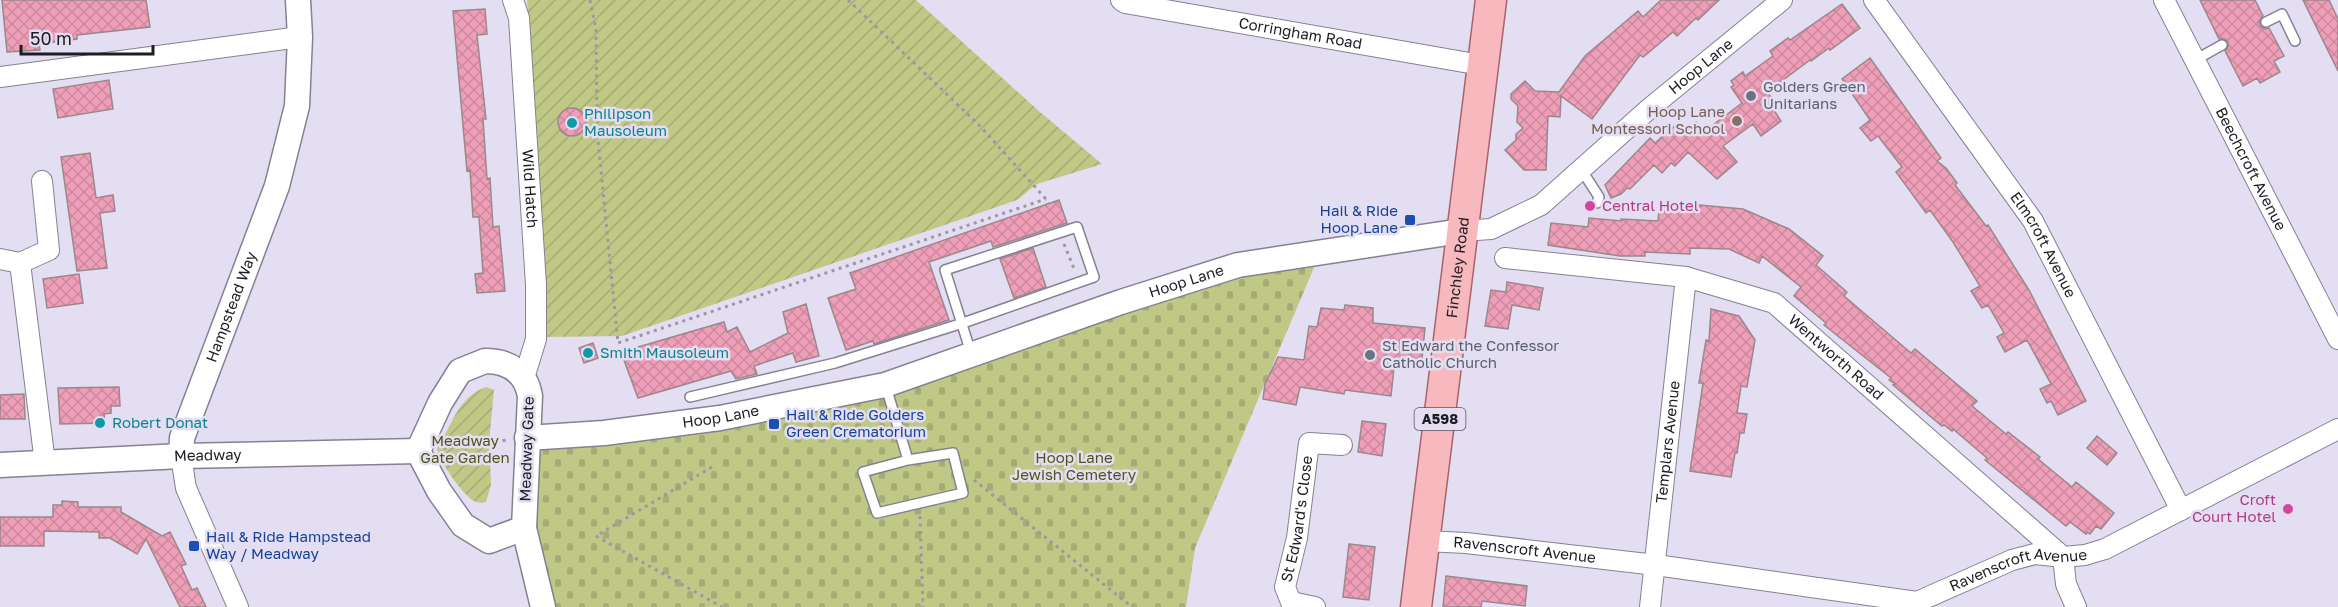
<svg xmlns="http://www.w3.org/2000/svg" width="2338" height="607" viewBox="0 0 2338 607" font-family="'Golos Text',sans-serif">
	<defs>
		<pattern id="cemetery-stones" width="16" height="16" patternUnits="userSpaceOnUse" patternTransform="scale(1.5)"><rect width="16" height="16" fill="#c0c886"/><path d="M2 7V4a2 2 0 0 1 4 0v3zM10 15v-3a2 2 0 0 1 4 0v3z" fill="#a5ab74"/></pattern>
		<pattern id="garden-furrows" width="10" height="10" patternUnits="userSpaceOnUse" patternTransform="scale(1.5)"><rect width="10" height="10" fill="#c0c886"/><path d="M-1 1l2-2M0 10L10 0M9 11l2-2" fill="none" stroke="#a5ab74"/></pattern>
		<pattern id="building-cross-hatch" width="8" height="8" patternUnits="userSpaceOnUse" patternTransform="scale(1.5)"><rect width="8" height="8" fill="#ef9eb8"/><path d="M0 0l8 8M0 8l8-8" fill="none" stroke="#cc889e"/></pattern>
	</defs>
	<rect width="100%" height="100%" fill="#e3def1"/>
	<path fill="url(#cemetery-stones)" d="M1321,251L1195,548L1186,607H545L526,496L527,438L885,385Z"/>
	<path fill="url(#garden-furrows)" d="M527,0H916L1040,112L1102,164L1037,184L1017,200L622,336L546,337L535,111Z
		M486,387L494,390L489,442L491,485L486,502C483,503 479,503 476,502C465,499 438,459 437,449C452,425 458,397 486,387Z"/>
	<path fill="url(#building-cross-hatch)" stroke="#9b878c" stroke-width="1.5" d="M2,0H146L150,27L77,35V39L39,44L40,50L7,52Z
		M1661,0H1719L1698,20L1696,18L1677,36L1673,32L1643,57L1640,55L1592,119L1561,96L1560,117L1548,116L1546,170H1524L1505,150L1516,140V134L1523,128L1517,122L1518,106L1511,99V94L1525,81L1535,91L1559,92L1585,56L1638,11L1643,17Z
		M2200,0H2255L2263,16L2259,21L2260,26L2265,29L2269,28L2284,56L2274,61L2280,72L2260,83L2257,78L2243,86L2225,51L2228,48V42L2225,39H2219Z
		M2303,0H2329L2338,19V71Z
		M1842,4L1860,28L1830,50L1829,48L1811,61L1810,60L1767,92L1774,101L1770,104L1781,121L1761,136L1753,124L1723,146L1737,162L1717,179L1688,152L1675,166L1671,163L1662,173L1654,165L1630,189L1627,188L1621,194L1611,198L1605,185L1650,138L1655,143L1679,122L1688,130L1696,122L1705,131L1742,103L1731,87L1734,85L1731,81L1743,72L1745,76L1773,56L1770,51L1788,38L1790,40Z
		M485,9L487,34L477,35L486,119H483L487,179L490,178L493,227L499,226L505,291L477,293L475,274L483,273L479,217H473L470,170L467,171L453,11Z
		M1870,58L1941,158L1937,161L1946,168L1957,183L1955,185L1986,226L1988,225L2029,290L2086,401L2058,415L2051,401L2047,403L2040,389L2051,384L2027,340L2005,352L1997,337L2004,333L1988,305L1982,308L1971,291L1980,286L1953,242L1930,210L1926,213L1896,172L1902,167L1878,136L1871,141L1860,128L1870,120L1842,79Z
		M109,80L113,109L58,118L53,89Z
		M558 122a14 14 0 1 1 28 0a14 14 0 1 1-28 0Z
		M90,153L96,198L113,195L115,211L100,213L107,268L77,271L61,157Z
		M1059,200L1067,223L993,247L991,241L929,262L949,320L874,344L873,341L846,350L828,298L856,289L850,273Z
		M1699,205L1743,209L1789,229L1823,256L1816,265L1847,292L1844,296L1911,353L1915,349L1977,401L1972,406L2006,434L2008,432L2040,457L2038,459L2072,487L2076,482L2114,513L2101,529L2096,526L2090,534L2087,532L2086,534L2070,522L2066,526L1985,460L1987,458L1953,429L1952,431L1944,425L1942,426L1893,385L1895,384L1889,380L1891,378L1824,325L1826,323L1794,296L1801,287L1762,256L1759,263L1729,249L1690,248V254L1645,252V256H1620L1548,245L1551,223L1588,227L1589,218L1622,221L1621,219L1658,221L1659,211L1698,210Z
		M1033,248L1046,287L1014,298L1000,259Z
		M79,274L83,303L47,308L43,279Z
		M1507,282L1543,288L1539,310L1512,305L1508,329L1485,326L1491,290L1506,292Z
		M806,304L819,356L796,362L793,353L754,366L757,374L736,379L731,371L638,398L621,352L724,322L727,332L737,327L750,352L788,333L783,312Z
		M1345,305L1373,308V323L1425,328L1422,359H1416L1415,369L1394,368L1391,396L1345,390L1344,394L1300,387L1296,405L1263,399L1265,384L1278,357L1304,360L1309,326L1317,327L1321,308L1344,310Z
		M1711,309L1739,316L1755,340L1747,387L1741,386L1737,413L1747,414L1744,433H1740L1737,453H1735L1731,477L1690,471L1703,383H1699L1706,340L1709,341Z
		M593,343L598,358L584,363L579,348Z
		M119,387L120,406H111V413L104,414L105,423L60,424L58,388Z
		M24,394L25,419H0V395Z
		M1362,421L1386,424L1382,456L1358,452Z
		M2097,436L2117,453L2107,465L2087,448Z
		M62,501L78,502V507H121V512L162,536L170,532L186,564L181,566L192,590L197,588L206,607H180L146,539L137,554L110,538H99V532L44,531V546H0V517H53V505H62Z
		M1349,544L1375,547L1369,600L1343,597Z
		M1446,576L1527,586L1525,606L1482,601L1481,607H1443Z"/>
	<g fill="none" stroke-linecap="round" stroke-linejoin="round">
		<defs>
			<path id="service" d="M2266,22L2282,14L2295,41
				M2195,60L2222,45
				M1581,169L1599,197L1597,203
				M886,387L908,460L863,472L877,513L963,493L953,453L908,460
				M690,397L835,363L963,323L1094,277L1077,227L945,270L971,353"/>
			<g id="minor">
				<path id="s1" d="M513,0L519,18L536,285V339L524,378"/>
				<path id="s2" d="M1121,0L1125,3L1481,65"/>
				<path id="s3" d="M1874,0L2033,221L2181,510"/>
				<path id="s4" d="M2164,0L2338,339"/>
				<path d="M0,77L300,37"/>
				<path id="s5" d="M1461,231L1491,229L1541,205L1650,108L1782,0"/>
				<path id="s6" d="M1505,258L1686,277L1774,303L2063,557L2066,584L2076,607"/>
				<path d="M0,259L20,263L49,250L42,181"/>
				<path d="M20,263L45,463"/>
				<path d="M181,456L186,488L238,607"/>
				<path id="s7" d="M1425,541L1466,543L1656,565L1917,602L2012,560L2035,554L2063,557L2085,555L2105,549L2338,429"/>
				<path id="s8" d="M1315,607L1291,602L1285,587L1297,538L1309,443L1342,445"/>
				<path id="s9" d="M1650,607L1686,277"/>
			</g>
			<g id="tertiary">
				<path d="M485,361C509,361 526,372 530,396L524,528L489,541L463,525L439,491L418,451L440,403L460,371Z"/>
				<path id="s10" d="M527,438L604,433L720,418L885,385L1121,302L1238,265L1461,231"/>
				<path id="s11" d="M181,456L182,438L277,186L297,106L300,37L298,0"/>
				<path id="s12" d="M0,465L181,456L418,451"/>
				<path d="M524,528L543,607"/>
			</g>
			<g id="primary">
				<path id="s13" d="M1416,607L1491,0"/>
			</g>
		</defs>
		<use href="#service" stroke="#858192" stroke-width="12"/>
		<use href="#minor" stroke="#858192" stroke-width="22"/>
		<use href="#tertiary" stroke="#858192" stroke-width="27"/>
		<use href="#primary" stroke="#a8646c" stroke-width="33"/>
		<path stroke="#9b97a5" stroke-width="3" stroke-dasharray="3 4.5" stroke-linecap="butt" d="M590,0L596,29L597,130L618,343L1046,199
			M848,0L979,125L1046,199L1048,204
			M1064,244L1075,271
			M443,448L508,440
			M712,467L596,536L722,607
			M974,480L1132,607
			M920,516L923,607"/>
		<use href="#service" stroke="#fff" stroke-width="9"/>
		<use href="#minor" stroke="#fff" stroke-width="20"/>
		<use href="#tertiary" stroke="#fff" stroke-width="24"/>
		<use href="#primary" stroke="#f7b9be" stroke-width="30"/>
	</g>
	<g fill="#6b7280" stroke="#e3def1" stroke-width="2">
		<circle cx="1751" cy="96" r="6"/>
		<circle cx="1370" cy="355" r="6"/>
	</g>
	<circle fill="#8d6e63" stroke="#e3def1" stroke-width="2" cx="1737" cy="121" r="6"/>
	<g fill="#0f9aa8" stroke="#e3def1" stroke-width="2">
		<circle cx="572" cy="123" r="6"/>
		<circle cx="588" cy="353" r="6"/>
		<circle cx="100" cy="423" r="6"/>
	</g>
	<g fill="#d1479c" stroke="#e3def1" stroke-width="2">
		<circle cx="1590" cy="206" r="6"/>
		<circle cx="2288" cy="509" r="6"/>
	</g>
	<g fill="#1a4fb4" stroke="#e3def1" stroke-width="2">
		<rect x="1404" y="214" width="12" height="12" rx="3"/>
		<rect x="768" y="418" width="12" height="12" rx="3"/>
		<rect x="188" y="540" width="12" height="12" rx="3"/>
	</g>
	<g text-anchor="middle" stroke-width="5" stroke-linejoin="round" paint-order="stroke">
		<rect fill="#e3def1" stroke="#5a5762" stroke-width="1.5" x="1414.5" y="408" width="51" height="22" rx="4.5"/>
		<g font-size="14" font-weight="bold" fill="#1f1d24">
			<text x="1440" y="424">A598</text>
		</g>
		<g font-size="15" fill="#1f1d24" stroke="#e3def1">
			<text dy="5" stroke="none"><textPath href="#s2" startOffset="183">Corringham Road</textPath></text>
			<text dy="5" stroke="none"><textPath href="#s5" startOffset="297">Hoop Lane</textPath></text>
			<text dy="5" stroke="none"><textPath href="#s4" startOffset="190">Beechcroft Avenue</textPath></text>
			<text dy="5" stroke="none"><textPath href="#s1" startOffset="190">Wild Hatch</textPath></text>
			<text dy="5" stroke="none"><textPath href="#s3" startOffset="298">Elmcroft Avenue</textPath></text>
			<text dy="5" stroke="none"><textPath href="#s13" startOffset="342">Finchley Road</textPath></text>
			<text dy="5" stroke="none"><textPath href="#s10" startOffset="681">Hoop Lane</textPath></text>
			<text dy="5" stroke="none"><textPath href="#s11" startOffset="158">Hampstead Way</textPath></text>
			<text dy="5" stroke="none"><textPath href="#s6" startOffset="356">Wentworth Road</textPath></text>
			<text dy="5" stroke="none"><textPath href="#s10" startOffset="195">Hoop Lane</textPath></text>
			<text dy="5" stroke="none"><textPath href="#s9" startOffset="166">Templars Avenue</textPath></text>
			<text transform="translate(527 449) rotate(-88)" y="5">Meadway Gate</text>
			<text dy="5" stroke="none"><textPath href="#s12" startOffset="208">Meadway</textPath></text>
			<text dy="5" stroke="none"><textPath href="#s8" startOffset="110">St Edward's Close</textPath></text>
			<text dy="5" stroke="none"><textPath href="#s7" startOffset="100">Ravenscroft Avenue</textPath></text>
			<text dy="5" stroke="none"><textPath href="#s7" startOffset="604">Ravenscroft Avenue</textPath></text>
		</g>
		<g font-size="15" fill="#5b616d" stroke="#e3def1" text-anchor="start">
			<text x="1763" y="92">Golders Green<tspan x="1763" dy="17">Unitarians</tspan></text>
			<text x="1382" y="351">St Edward the Confessor<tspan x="1382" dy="17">Catholic Church</tspan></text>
		</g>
		<g font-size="15" fill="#785e54" stroke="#e3def1" text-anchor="end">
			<text x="1725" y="117">Hoop Lane<tspan x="1725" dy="17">Montessori School</tspan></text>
		</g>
		<g font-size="15" fill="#0d838f" stroke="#e3def1" text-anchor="start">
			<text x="584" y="119">Philipson<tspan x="584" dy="17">Mausoleum</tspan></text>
			<text x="600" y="358">Smith Mausoleum</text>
			<text x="112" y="428">Robert Donat</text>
		</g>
		<g font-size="15" fill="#b23c85" stroke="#e3def1" text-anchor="start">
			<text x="1602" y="211">Central Hotel</text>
			<text x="2276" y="505" text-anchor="end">Croft<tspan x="2276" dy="17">Court Hotel</tspan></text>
		</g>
		<g font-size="15" fill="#164399" stroke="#e3def1" text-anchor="start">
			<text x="1398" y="216" text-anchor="end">Hail &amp; Ride<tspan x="1398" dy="17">Hoop Lane</tspan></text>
			<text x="786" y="420">Hail &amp; Ride Golders<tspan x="786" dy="17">Green Crematorium</tspan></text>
			<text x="206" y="542">Hail &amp; Ride Hampstead<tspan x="206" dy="17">Way / Meadway</tspan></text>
		</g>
		<g font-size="15" fill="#4f551c" stroke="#e3def1">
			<text x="465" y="446">Meadway<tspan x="465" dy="17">Gate Garden</tspan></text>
			<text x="1074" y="463">Hoop Lane<tspan x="1074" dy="17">Jewish Cemetery</tspan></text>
		</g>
	</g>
	<path d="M21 45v9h132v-9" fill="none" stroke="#1f1d24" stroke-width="3"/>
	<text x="30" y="45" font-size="18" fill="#1f1d24" stroke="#e3def1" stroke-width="4.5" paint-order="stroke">50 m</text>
</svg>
